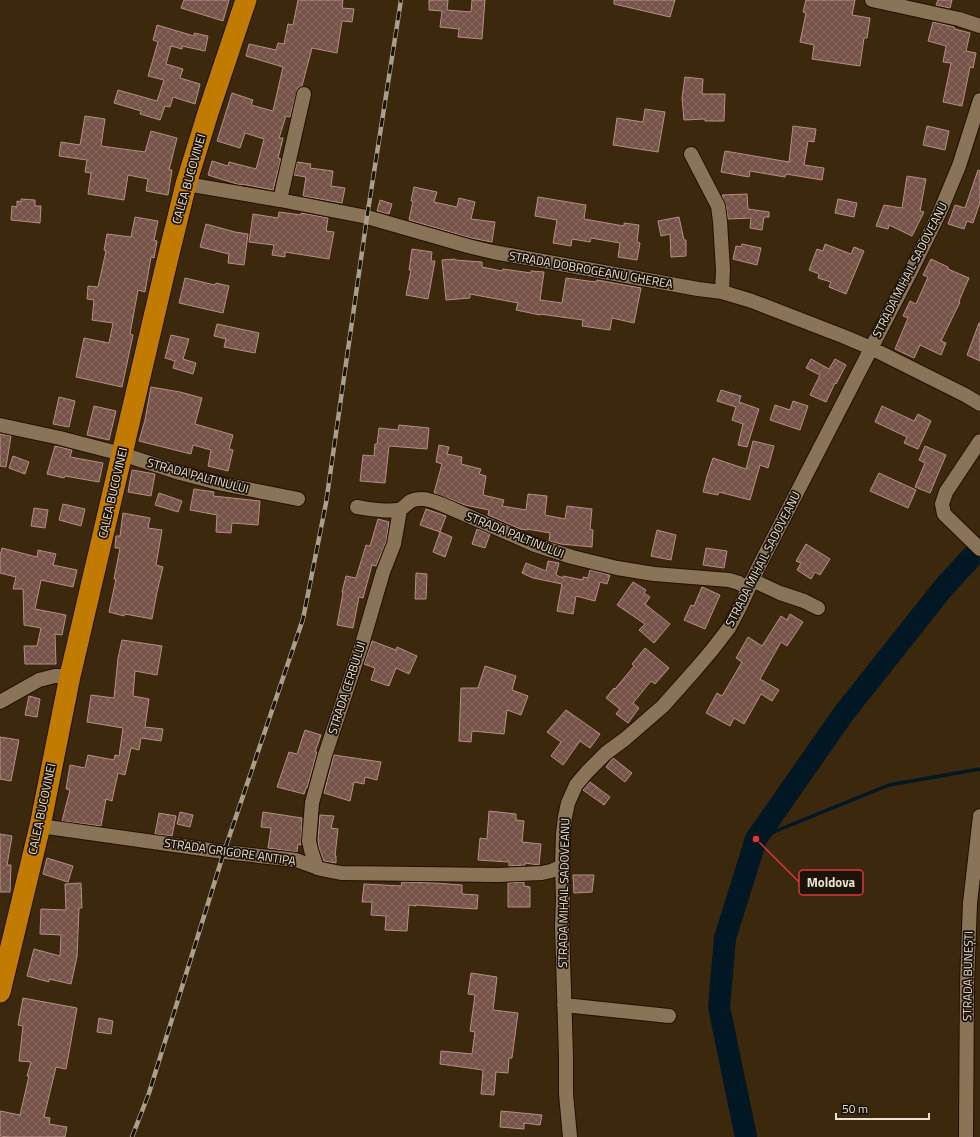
<svg xmlns="http://www.w3.org/2000/svg" width="980" height="1137" viewBox="0 0 980 1137" font-family="'Titillium Web',sans-serif">
	<defs>
		<pattern id="building-cross-hatch" width="8" height="8" patternUnits="userSpaceOnUse"><rect width="8" height="8" fill="#765349"/><path d="M0 0l8 8M0 8l8-8" fill="none" stroke="#8a6b62"/></pattern>
	</defs>
	<rect width="100%" height="100%" fill="#3b280d"/>
	<g fill="none" stroke-linecap="round" stroke-linejoin="round">
		<path stroke="#011724" stroke-width="3.5" d="M756,839L889,785L980,769"/>
		<path stroke="#011724" stroke-width="22" d="M746,1137L719,1007L725,938L756,839L844,713L944,587L980,548"/>
	</g>
	<path fill="url(#building-cross-hatch)" stroke="#b58f84" d="M184,0H229L223,21L181,8Z
		M298,0H343L342,8L354,9L352,22L342,21L337,53L312,48L302,86L298,88L290,117L286,116L279,138H283L278,158L281,159L273,190L242,184V185L237,184L208,175L212,161L228,166L229,162L256,169L264,139L245,133L240,148L217,141L232,93L253,100L251,105L273,111L283,67L246,56L249,44L276,50L278,43L284,44L288,24L293,25Z
		M429,0H448L447,10L471,12L472,0H485L482,39L458,37L459,29L440,27L442,11L429,10Z
		M614,0H675L670,17L614,4Z
		M806,0H855L852,15L870,18L867,38H864L860,66L812,59L814,45L800,42L806,13L803,12Z
		M938,0H952L950,8L936,5Z
		M933,22L954,27L955,29L970,33L966,51L976,53L973,68L970,67L962,106L943,102L951,63L943,62L946,46L928,41Z
		M157,25L194,36V33L208,36L205,51L182,46V49L171,46L166,64L183,69L180,78L200,84L195,104L173,97L170,107L165,106L160,120L140,114L141,111L114,103L118,90L157,101L164,80L148,76L158,42L153,40Z
		M685,77L703,79L702,94H725L724,121H705V119L684,120L682,98Z
		M645,109L665,112L658,152L613,145L617,118L643,122Z
		M85,116L105,119L101,146L145,152L151,131L177,138L169,170H172L168,195L146,191L148,179L128,175L124,200L88,194L91,173L85,172L87,160L59,156L61,142L80,145Z
		M793,126L816,129L814,142L808,141L804,165L824,168L822,180L786,174L785,177L750,171L749,177L721,172L725,151L789,162Z
		M927,126L949,131L945,150L923,145Z
		M297,162L311,164L310,168L333,171L331,186L345,188L342,203L303,196L306,177L294,175Z
		M978,170L980,171V202L973,223L967,221L964,229L948,224L955,205L965,208Z
		M907,176L926,179L920,211L924,212L912,236L889,225L888,229L876,226L884,205L902,208Z
		M414,187L437,192L434,202L457,207L459,198L475,202L471,219L495,222L492,242L471,238L409,220L413,201H411Z
		M747,194L748,209L769,212V217H764L762,230L750,228L751,218L728,219L726,205L722,195Z
		M538,197L586,205L584,219L624,226V223L639,225L637,242L640,243L637,260L618,257L620,243L591,238L590,242L572,239L571,246L553,243L557,220L535,216Z
		M21,199L35,200V206H41L40,223L11,220L12,206L17,207V201L21,202Z
		M838,199L857,203L854,217L835,213Z
		M380,200L392,204L389,214L377,211Z
		M279,212L301,215V213L328,218L326,231L334,232L329,259L285,252V257L272,255L274,245L249,242L253,214L278,218Z
		M135,217L158,221L154,240L157,241L154,258L151,257L145,292L138,290L130,334L133,335L122,387L76,377L84,338L109,343L113,323L92,320L94,300L87,299L88,286L98,287L106,251L104,250L107,234L131,237Z
		M679,217L684,240H686V256L671,257L670,234L661,236L658,221Z
		M206,224L235,232L248,234L244,265L228,263L229,254L200,247Z
		M742,244L761,248L757,265L733,259L736,246L741,247Z
		M825,244L851,254L854,247L864,251L846,294L829,287L831,282L818,278L819,274L809,270L817,249L823,251Z
		M412,249L432,252L431,261H435L428,299L406,295L411,270H409Z
		M455,259V260L482,262V267L502,271L503,269L531,273V271L544,272L540,300L562,303L566,278L596,282L597,280L641,288L634,323L612,318L610,330L582,326L583,320L540,314V315L516,310L518,303L470,294V298L446,300L442,260Z
		M931,259L948,267V269L969,278L959,301L960,302L941,341L946,343L941,355L920,345L914,358L895,349L908,318L903,316L910,301L916,304L928,277L923,275Z
		M185,278L215,285L216,283L229,286L223,313L179,303Z
		M979,323H980V361L967,355Z
		M217,324L259,333L255,353L224,347L226,339L214,336Z
		M171,335L189,339L183,359L196,363L193,374L173,368L175,361L165,358Z
		M811,359L829,369L835,359L846,365L836,384L835,383L826,402L810,395L820,375L806,368Z
		M151,387L180,392L202,398L195,424L233,435L229,449L233,450L228,471L208,466L211,450L193,445L191,454L139,441L145,420Z
		M721,390L741,396L739,402L759,409L747,447L738,445L743,424L732,420L736,407L717,401Z
		M59,397L75,401L69,427L53,424Z
		M793,401L808,406L800,430L770,420L775,405L790,410Z
		M94,406L116,411L109,440L87,435Z
		M882,406L914,421L918,414L931,421L918,449L904,443L907,437L875,422Z
		M399,425L429,428L427,449L389,446L385,483L360,481L363,455L374,456L375,444H377L379,428L398,430Z
		M0,434L11,436L6,467L0,466Z
		M753,441L774,446L768,468L760,465L750,500L719,492L718,495L703,492L707,476L713,458L746,469Z
		M439,445L449,447L447,454L462,457L461,464L481,469L479,474L486,476L483,495L504,500L502,506L526,510L528,494L547,496L545,515L565,519L567,506L592,509L590,529L593,530L592,547L561,544L549,541L550,533L527,529V530L520,529L488,515L489,510L465,505L434,493L442,464L436,462Z
		M55,446L72,450L70,457L103,463L99,482L65,476L64,478L47,474Z
		M925,446L946,455L930,493L915,487L925,463L919,460Z
		M13,456L29,462L25,474L9,468Z
		M132,470L155,474L151,496L128,492Z
		M879,473L916,490L908,508L870,491Z
		M194,489L214,492L213,496L260,501L258,525L232,523L231,533L216,532L217,515L190,510Z
		M159,493L182,501L178,512L155,505Z
		M63,504L85,509L81,526L59,520Z
		M34,508L48,510L45,528L31,526Z
		M426,509L446,516L440,532L420,525Z
		M123,513L150,518L148,528L162,530L156,565L163,567L157,592L152,619L125,614L124,616L109,612L116,579H114L120,548H115L116,536H120Z
		M378,519L389,522L386,542L376,566L372,565L363,598L359,597L353,628L337,625L343,593L342,592L346,576L356,578L366,545L370,546Z
		M477,529L490,534L485,548L472,544Z
		M657,530L676,535L671,560L651,556Z
		M440,532L452,537L445,557L433,552Z
		M806,544L830,559L820,575L815,572L811,579L797,570L801,563L796,561Z
		M2,548L37,557L38,550L56,554L53,565L77,570L73,587L41,580L35,609L66,615L62,635L55,634L56,664H25L24,646H37L41,628L24,625L23,589H13L16,577L0,573V556Z
		M706,548L727,551L724,568L703,565Z
		M548,561L559,563L556,575L563,578V576L583,580V577L588,578L590,570L610,575L607,584L600,582L595,601L576,596L573,614L557,611L562,584L533,578L522,573L526,563L546,571Z
		M416,573L427,574L426,599H415Z
		M633,582L646,590L644,593L650,597L645,604L670,624L654,643L639,630L645,624L617,605Z
		M702,587L720,595L705,629L684,620L691,605L694,606Z
		M790,614L803,622L787,646L781,642L760,679L779,690L772,701L761,694L744,724L734,718L730,726L706,713L717,693L722,696L742,662L736,658L748,637L762,646L781,616L787,620Z
		M122,640L162,646L157,675L135,671L133,696L149,699L145,727L163,729L161,741L141,738L139,750L131,748L125,775L118,773L112,801L106,799L101,826L62,821L70,790L66,789L70,765L85,768L88,755L114,760L115,755L119,756L123,728L87,722L91,695L114,698L118,658Z
		M372,641L396,650L397,647L417,656L409,674L396,668L389,686L371,680L375,668L364,664Z
		M645,648L669,668L655,684L651,681L633,703L639,708L628,723L616,714L620,709L606,698L614,688L615,689L634,666L632,664Z
		M485,666L516,676L512,690L528,696L521,715L507,710L504,734L472,731L471,742L459,741L461,688H478Z
		M29,696L40,699L37,717L25,715Z
		M566,710L600,734L590,748L580,741L563,765L551,756L561,742L547,732Z
		M305,730L321,735L315,752H317L307,788H306L304,794L277,787L289,752L297,754Z
		M0,737L19,740L11,781L0,779Z
		M334,755L381,762L377,780L365,777L364,784L354,782L350,801L324,793Z
		M613,758L632,773L625,782L606,767Z
		M590,782L610,797L604,805L583,790Z
		M489,811L516,814V820L524,821L522,842L541,844L539,865L525,863V865L509,866V862L478,860L480,838L487,839Z
		M180,812L193,815L190,827L177,824Z
		M263,812L302,818L301,845L298,844L297,852L268,848L271,828L261,827Z
		M159,813L176,816L172,836L155,834Z
		M320,815L334,816L331,828L338,829L335,856H336V863L324,861L319,848L318,840Z
		M0,834L12,836L7,865H11L10,892H0Z
		M47,858L73,866L68,882L43,874Z
		M573,875H594L592,892L574,893Z
		M402,882L435,883L462,885V894L478,895L477,909L416,905V906L409,905L407,931L385,930L386,916L371,915L372,902H362L364,884L401,886Z
		M524,882V886L530,887V907H508V883Z
		M81,883L82,908H79L77,957L71,984L49,979V982L27,976L34,949L60,956L61,935L40,934L41,909L66,910L65,884Z
		M471,973L497,977L493,1010L518,1013L512,1058H509L508,1073L496,1072L494,1095L481,1094L483,1070L440,1064L441,1051L472,1054L475,1032L470,1031L475,995L468,994Z
		M23,998L77,1008L66,1069L56,1067L44,1117L50,1118L49,1124L67,1127L65,1137H9L0,1136V1111L20,1115L29,1076H27L31,1062L19,1061L23,1026L18,1025Z
		M99,1018L113,1021L111,1034L97,1032Z
		M501,1111L542,1115L540,1125L524,1123V1129L500,1127Z"/>
	<g fill="none" stroke-linecap="round" stroke-linejoin="round">
		<defs>
			<path id="minor" d="M872,0L959,19L980,26
				M691,154L718,206L720,221L723,270L722,292
				M186,184L280,200L367,217L468,246L493,252L698,289L722,292L752,301L845,337L871,348L965,395L980,404
				M280,200L304,94
				M0,425L60,438L79,443L122,454L180,473L222,484L298,499
				M980,441L946,492L942,504L944,514L980,549
				M357,507C370,509 385,512 398,510C403,509 406,504 411,501C421,496 432,501 441,504L535,545L572,557L617,568L654,574L729,580L739,583L748,588
				M752,580L780,593L804,601L818,608
				M0,702L39,680L55,676H70
				M40,826L224,852L296,860L321,869L341,873L498,875L542,873L551,871L562,866
				M317,868L311,850L309,841L312,803L325,755L362,644L383,572L394,544L400,510
				M564,1005L669,1016
				M570,1137L566,1094V1056L562,926L563,899L562,866L563,833L565,817L568,803L576,785L587,772L606,753L625,739L663,706L695,670L712,650L729,628L740,607L757,570L911,271L939,214L959,166L980,100
				M966,1137L967,983L970,903L980,816"/>
			<path id="highway" d="M0,992L40,826L70,676L164,274L186,184L208,113L246,0"/>
		</defs>
		<use href="#minor" stroke="#211000" stroke-width="16"/>
		<use href="#highway" stroke="#211000" stroke-width="23"/>
		<use href="#minor" stroke="#8a7458" stroke-width="14"/>
		<use href="#highway" stroke="#c17b00" stroke-width="21"/>
		<defs>
			<path id="rail" d="M132,1137L149,1093L224,852L303,619L326,503L367,217L401,0"/>
		</defs>
		<use href="#rail" stroke="#ad9e8a" stroke-width="4.5"/>
		<use href="#rail" stroke="#1b1308" stroke-width="3" stroke-dasharray="9" stroke-linecap="butt"/>
	</g>
	<g text-anchor="middle" stroke-width="3.5" stroke-linejoin="round" paint-order="stroke">
		<g font-size="12" fill="#ebdfcf" stroke="#1b1308">
			<text transform="translate(189 179) rotate(-74)" y="4">CALEA BUCOVINEI</text>
			<text transform="translate(591 270) rotate(10)" y="4">STRADA DOBROGEANU GHEREA</text>
			<text transform="translate(910 270) rotate(-63)" y="4">STRADA MIHAIL SADOVEANU</text>
			<text transform="translate(198 476) rotate(15)" y="4">STRADA PALTINULUI</text>
			<text transform="translate(113 493) rotate(-77)" y="4">CALEA BUCOVINEI</text>
			<text transform="translate(515 535) rotate(22)" y="4">STRADA PALTINULUI</text>
			<text transform="translate(763 559) rotate(-63)" y="4">STRADA MIHAIL SADOVEANU</text>
			<text transform="translate(347 688) rotate(-72)" y="4">STRADA CERBULUI</text>
			<text transform="translate(42 809) rotate(-78)" y="4">CALEA BUCOVINEI</text>
			<text transform="translate(230 852) rotate(8)" y="4">STRADA GRIGORE ANTIPA</text>
			<text transform="translate(564 893) rotate(-89)" y="4">STRADA MIHAIL SADOVEANU</text>
			<text transform="translate(968 976) rotate(-89)" y="4">STRADA BUNEȘTI</text>
		</g>
	</g>
	<path fill="none" stroke="#d83a39" stroke-width="1.5" d="M756 839L799 882"/>
	<circle fill="#d83a39" stroke="#1b1308" stroke-width="1.5" cx="756" cy="839" r="4"/>
	<rect fill="#1b1308" stroke="#d83a39" stroke-width="1.5" x="799" y="870" width="64" height="25" rx="4"/>
	<g font-size="13" text-anchor="middle" font-weight="bold" fill="#ebdfcf">
		<text x="831" y="887">Moldova</text>
	</g>
	<path d="M836 1113v6h93v-6" fill="none" stroke="#ebdfcf" stroke-width="2"/>
	<text x="842" y="1113" font-size="12" fill="#ebdfcf" stroke="#1b1308" stroke-width="3" paint-order="stroke">50 m</text>
</svg>
